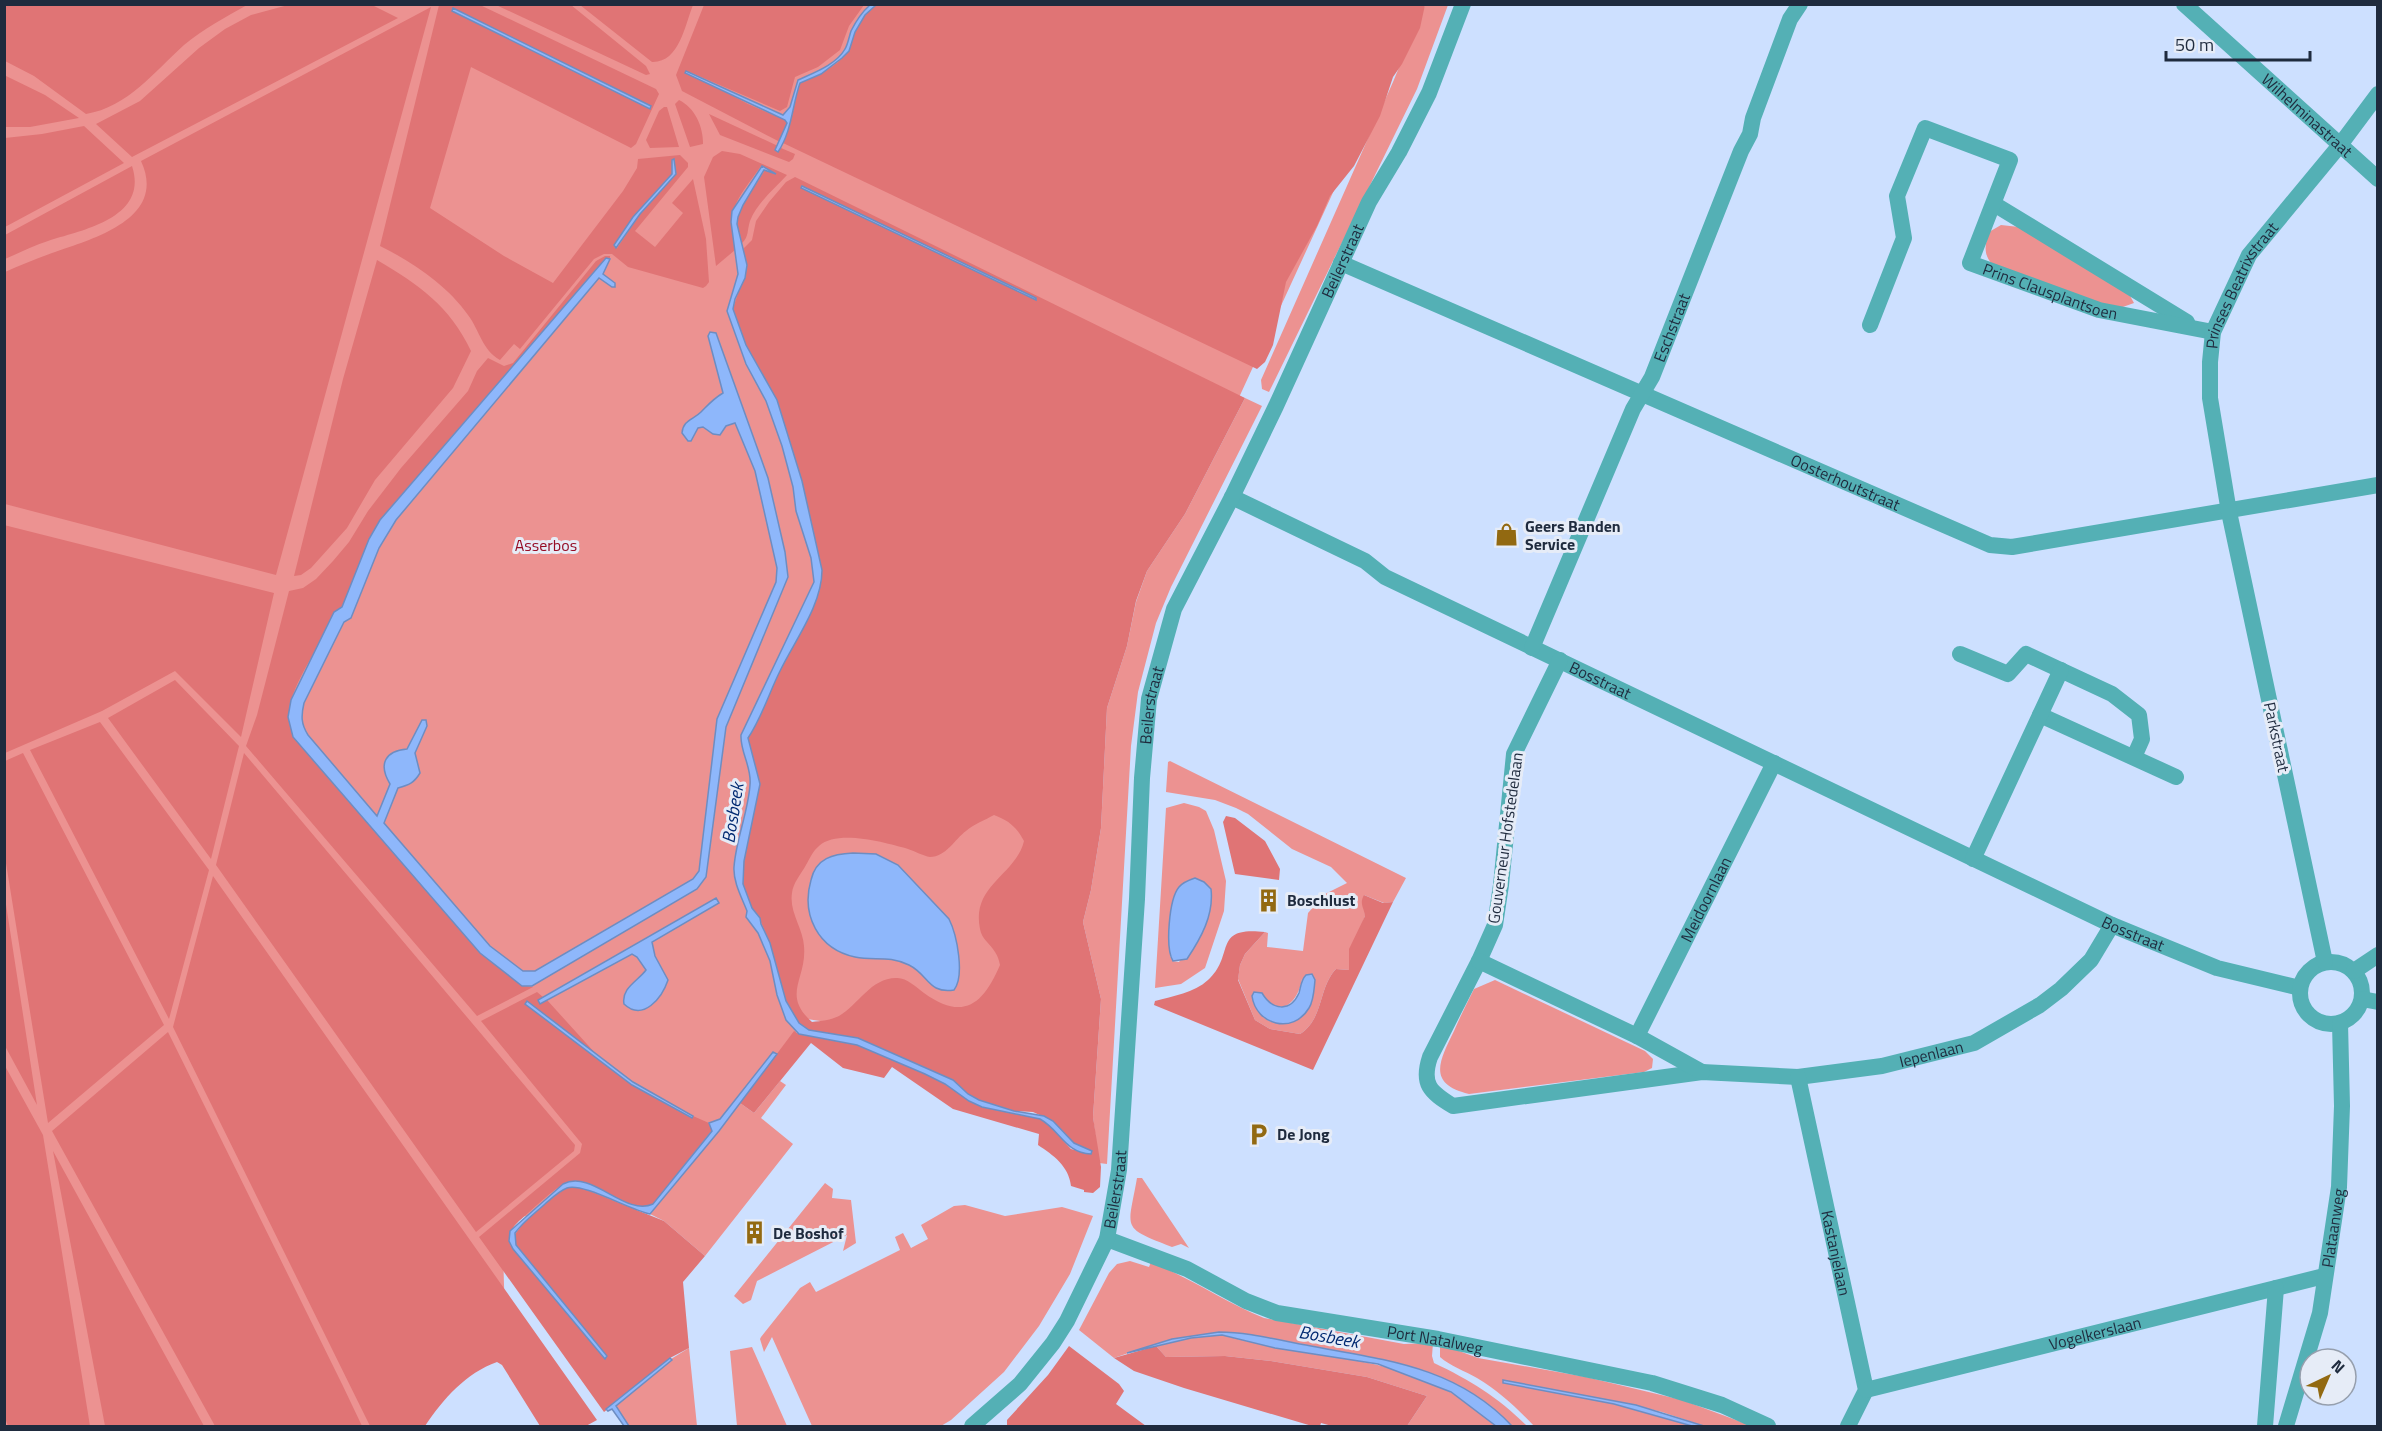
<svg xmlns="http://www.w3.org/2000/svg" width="2382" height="1431" viewBox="0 0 2382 1431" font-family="'Titillium Web',sans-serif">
	<rect width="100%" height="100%" fill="#cde0ff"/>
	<path fill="#ec9291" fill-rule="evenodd" d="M5,5H1419L1197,489L1140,574L1100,717L1077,922L1092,1121L820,1021L807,1019L655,1207L502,1218L505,1318L377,1426H5Z
		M1425,5H1448L1417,89L1269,392L1262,389L1261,380L1393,82Z
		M2001,225L2019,227L2129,294L2134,303L2120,308L2099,303L1992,264C1983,254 1985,244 1989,232Z
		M1245,398L1262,406L1171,587L1156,623L1138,692L1131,746L1107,1164L1099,1163L1093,1117L1101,999L1083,922L1091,890L1101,828L1107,708L1127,646L1136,602L1147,571L1185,514Z
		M1170,761L1406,878L1393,902L1384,903L1364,895L1365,916L1351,955L1349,970L1336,969C1318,988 1324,1019 1300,1034L1270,1029L1255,1020L1238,979L1240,965L1245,954L1265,932L1268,933L1267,947L1303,951L1308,913L1325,894L1347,883L1331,867L1292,849L1248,814L1236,808L1215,800L1166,792L1168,762ZM1302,979L1300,1018C1283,1028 1266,1025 1256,1008L1262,993C1278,1020 1298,1004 1302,979Z
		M1184,803L1199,807L1206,811L1214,830L1226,881L1224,911L1205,968L1181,984L1155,988L1166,808ZM1174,897L1208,917L1179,962L1173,961L1170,956V920Z
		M1495,980L1645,1051L1653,1059L1652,1068L1644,1072L1469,1094C1426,1084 1440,1060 1454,1031C1460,1017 1467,1003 1474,989Z
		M780,1081L786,1085L761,1118L793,1144L705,1256L664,1221L650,1214L740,1103L754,1113Z
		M1137,1178H1142L1189,1248L1181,1244L1172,1247C1120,1227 1128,1230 1137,1178Z
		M825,1183L833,1189L832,1198L851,1200L856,1243L843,1251L847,1235L757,1281L751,1300L743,1304L734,1296Z
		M965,1205L1005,1216L1062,1207L1093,1216L1070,1274L1039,1326L1004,1372L951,1420L941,1426H812L772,1337L764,1352L760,1339L761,1337L800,1288L810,1282L816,1292L900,1250L895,1237L903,1233L911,1248L928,1239L921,1225L954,1206Z
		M1130,1261L1149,1267L1151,1262C1190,1278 1225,1302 1264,1318L1404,1344L1433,1343L1432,1356L1434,1363C1470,1380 1499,1398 1527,1426H1512C1465,1376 1409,1364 1343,1352C1312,1346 1280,1340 1248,1335C1202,1328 1156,1343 1114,1358L1079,1330L1109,1273L1117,1264Z
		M1222,1335C1319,1362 1418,1351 1496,1426H1407L1427,1396L1367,1377L1271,1361L1225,1356L1166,1357L1156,1346L1191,1338Z
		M1440,1344L1478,1358L1586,1377L1682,1400L1752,1426H1704L1662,1412L1616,1401L1614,1404L1692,1426H1534C1517,1408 1499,1391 1477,1378C1465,1371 1450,1366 1440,1357Z
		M752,1347L787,1426H737L730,1351Z
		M689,1348L697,1426H629L616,1406L671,1359Z"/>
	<path fill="#e07475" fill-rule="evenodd" d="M5,4H247V5C226,17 203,29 184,45C154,72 128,107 86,114L34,76L5,61Z
		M366,5L374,6L398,18L132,157L96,124L140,101L199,48L225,29L251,15L288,5Z
		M439,5H480L656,89L659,94L636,144L631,148L471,67L430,208L504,256L553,283L623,191L637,168L638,159L680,155L688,163V167L635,231L655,247L683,213L672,203L693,179L706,239L709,282L706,286L703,288L628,267L612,254H604L594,259L520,349L514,344L500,360C482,350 480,331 468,315C448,286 411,261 380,246ZM453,8L651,106L650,109L452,11ZM674,159L676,174L640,214L617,248L614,247L633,217L672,174V160Z
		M496,5H571L646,66L650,74L646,75Z
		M580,5H693C685,25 679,63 652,62Z
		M704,5H864L849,26L840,50L818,67L795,77L787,107L780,111L687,71L748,104L785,120L787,123L780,142L682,91L676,75Z
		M876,5H1425L1420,28L1402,64L1393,77L1380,116L1354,166L1330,196L1317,226L1286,282L1273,345L1265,362L1257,369L783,143C793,124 793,103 800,83C817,76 837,67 847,52C851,47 852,40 854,35C859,22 866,13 876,5Z
		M431,7L276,575L5,504V272C20,265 36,259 52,253C92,239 168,219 141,161Z
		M4,75L45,95L79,118L30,127H5Z
		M679,100C695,108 703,126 703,144L690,147L675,104Z
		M664,107H667L679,147L650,148L646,140L659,111Z
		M709,114L778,146L775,150L781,148L795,154L793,159L789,162L720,135Z
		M84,126L124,163L5,227V138L42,134Z
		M722,151L740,154L787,175C774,189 757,203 750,221C747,230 749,237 742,243L737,224L738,217L743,205L765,170L776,174L761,166C736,202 728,204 735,250L716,266L704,177L713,157Z
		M132,166C149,218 83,230 48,241C33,246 19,253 5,259V235Z
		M795,177L1245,398L1185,514L1147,571L1136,601L1127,646L1107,708L1101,828L1091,890L1083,922L1101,999L1093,1117L1101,1167L1100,1187L1093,1193L1084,1192V1190L1071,1186C1069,1166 1053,1155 1038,1145L1039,1134L953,1109L892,1067L884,1078L843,1068L811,1043L754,1113L740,1103L794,1031L799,1034L857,1045L925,1074L945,1084L969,1101L982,1107L1040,1119L1048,1124L1071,1149L1091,1154V1151L1074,1143L1053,1121L1033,1112L1014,1111L979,1100L968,1094L953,1080L858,1038L809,1030L799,1023L786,1001L770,943L758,915L752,908L743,884L744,861L760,784L748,738C762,717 769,693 780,671C795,640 822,605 822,570L802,481L777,400L746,345L733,309C740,284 749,277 743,249L752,240L756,221L769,202L786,182ZM994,815C1010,821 1016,827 1024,841C1016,875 971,885 980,929C982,940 990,943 995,952C998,956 999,961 1000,965C983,1005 963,1021 924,993C916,987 906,977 896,978C871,978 858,1005 839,1016C831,1020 821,1021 812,1022C781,994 807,980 804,946C803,928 789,912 792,893C793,883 801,874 806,865C810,858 813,851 819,846C838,829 886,843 908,849C915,851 923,856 930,857C946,857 955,839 966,831C974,824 985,820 994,815Z
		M605,256H610V259L606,258L380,520C363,548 356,580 341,608C325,639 301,668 291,701C287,714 290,724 293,737L480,953L522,986L533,987L477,1016L246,746L257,715L289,591L303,588L316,579L333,561L349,542L368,511L401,468L468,391L477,371L488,358L504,366L513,363L596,261Z
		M377,260C418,284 450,306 471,351L453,388L375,480L347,528L311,568L301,575L294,576L343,379Z
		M4,525L274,593L241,737L175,671L102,711L5,753Z
		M175,680L239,746L211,859L108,718Z
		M100,722L209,870L169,1019L30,750Z
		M23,753L164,1025L48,1123L5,857V761Z
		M244,753L575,1145L574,1151L476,1232L216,865Z
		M1226,816L1235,818L1265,841L1280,869L1279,880L1235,874L1223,822Z
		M213,876L597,1420L586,1426H540L502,1365L497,1362C466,1373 443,1399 425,1426H370L173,1027Z
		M1364,895L1383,903L1393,902L1313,1070L1154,1005L1155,1001C1173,996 1194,993 1208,980C1236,955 1211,926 1265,932L1245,954L1240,965L1238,980L1255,1020L1270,1029L1300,1034C1324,1019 1318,988 1336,969L1349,970V949L1365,916C1364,907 1359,904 1364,895Z
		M5,898L37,1105L5,1046Z
		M537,992L543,997L538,1000L540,1004L547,1000L596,1054L527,1002L525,1004L632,1085L691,1118L693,1116L709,1123L712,1130L653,1204C626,1217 593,1172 566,1183C554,1188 530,1212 519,1221C510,1230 505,1238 513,1249L605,1359L606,1356L516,1245L515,1234L524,1222L555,1196L566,1188L577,1186L664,1221L705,1256L683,1282L689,1348L670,1358L604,1412L479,1237L580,1153L582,1144L481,1021Z
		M168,1032L342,1384L362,1426H215L52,1131Z
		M5,1066L43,1135L90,1426H8L5,1418Z
		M53,1151L204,1426H105Z
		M1069,1346L1119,1384L1124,1391L1116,1404L1146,1426H1007V1420L1048,1375Z
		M1156,1346L1166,1357L1225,1356L1271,1361L1367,1377L1427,1396L1407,1426H1332L1321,1423L1320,1426H1312L1184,1388L1134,1371L1114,1358Z"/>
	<path fill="#8eb7fb" stroke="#6d8dc2" stroke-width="1.5" d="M870,5H876L865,15L855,32L849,51L842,58L821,74L800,83C792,106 792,131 778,152L775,150L787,123L785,120L685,73L686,71L783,115L790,107L798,80C813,73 836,65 845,49C848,44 849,37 851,31C856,21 862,12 870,5Z
		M453,8L651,106L650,109L452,11Z
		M674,159L676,174L640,214L616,248L614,245L633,217L672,174V160Z
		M762,166L776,174L764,170L743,205L738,217L737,224L747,265L745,278L735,299L733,309L746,345L777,400L802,481L822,570C822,605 795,640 780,671C769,693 762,717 748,738L760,784L744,861L743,884L752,908L760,918L761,924L770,943L786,1001L799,1023L809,1030L858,1038L953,1080L968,1094L979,1100L1014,1111L1044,1116L1053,1121L1074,1143L1092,1151L1091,1154C1065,1153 1060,1130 1040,1119L982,1107L969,1101L945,1084L925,1074L857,1045L799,1034L786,1020L777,995L770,961L758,933L746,917L747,911C742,898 733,882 734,867C736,839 748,813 750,785C752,767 740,752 741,735L814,582L811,558L796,511L793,487L782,446L766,401L746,364L727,311L738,274L731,222L732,211Z
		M802,186L1036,298V300L801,188Z
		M606,258L610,259L603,274L615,283V287H612L599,278L396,520L379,548L351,618L344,622L304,703C301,716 301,724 308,735L377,816L390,784C378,764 385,751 407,749L422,720H426L427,726L415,753L420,773C414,783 409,785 398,788L384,823L490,946L523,971H535L693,879L699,871L700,862L717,719L776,582L777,568L755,471L735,423L726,426L720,435L713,434L703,427L698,428L691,441H688L682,433C683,420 693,420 701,412C709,404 713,399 723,393L708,336L710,332L716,333L768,478L785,552L788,577L726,727L706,877L697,889L532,986H522L480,953L293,737L288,717L291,700L334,612L342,607L369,539L380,520Z
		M853,853L876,854L898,865L949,919C957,935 965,976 954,990C928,994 929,975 909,965C888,955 875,961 855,957C818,949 801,915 811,880C816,858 833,854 853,853Z
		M1195,878L1204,882L1211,889C1214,915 1201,938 1187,959L1173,961C1165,948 1169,899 1179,887C1183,882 1189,880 1195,878Z
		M716,898L719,903L652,942L655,956L668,980C662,998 643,1022 624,1004C621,988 638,981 646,970L637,957L632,954L540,1004L538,1000Z
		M1312,974L1315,980C1314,989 1314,1000 1309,1008C1293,1035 1256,1025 1252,996L1254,992L1262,993C1272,1010 1290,1013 1299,993C1301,986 1301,980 1306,975Z
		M527,1001L633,1082L693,1116L692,1118L632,1085L525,1004Z
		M773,1052L777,1054L719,1131L650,1214C630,1210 582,1182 567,1188C559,1191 552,1198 545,1204C535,1213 523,1222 515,1233L516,1245L607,1356L605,1359L513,1249L509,1241L510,1231L563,1184C592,1169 625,1217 653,1204L712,1131L709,1123L720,1119Z
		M1219,1332C1250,1332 1281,1341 1311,1346C1386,1360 1457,1367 1512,1426H1496L1451,1392L1378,1364L1275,1348L1222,1335L1191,1338L1127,1353L1172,1339Z
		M670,1358L672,1360L616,1406L629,1426H624L612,1409L608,1411L606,1409Z
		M1503,1380L1636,1405L1704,1426H1692L1614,1404L1503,1383Z"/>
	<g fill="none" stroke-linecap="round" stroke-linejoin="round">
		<g stroke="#54b0b5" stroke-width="16">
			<path id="s1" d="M2184,4L2378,179"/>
			<path d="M1994,204L2187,322"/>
			<path id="s2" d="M1341,263L1990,545L2012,547L2378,485"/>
			<path id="s3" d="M1870,325L1904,238L1897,196L1925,128L2010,160L1970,263L2099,310L2213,332"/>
			<path id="s4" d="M1232,497L1365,561L1385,577L2112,925L2217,968L2300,988"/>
			<path id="s5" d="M1532,648L1633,409L1652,377L1741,151L1750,134L1753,118L1790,19L1800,4"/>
			<path d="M1960,654L2008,674L2026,654L2112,694L2139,715L2142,739L2134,757"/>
			<path id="s6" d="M1560,660L1514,754L1501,885L1495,925L1479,961L1430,1057C1421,1084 1430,1092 1453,1106L1702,1072L1798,1077L1882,1066L1974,1043L2040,1005L2061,989L2091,960L2112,925"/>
			<path d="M2040,715L2176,777"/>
			<path d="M1973,859L2061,670"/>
			<path d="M1479,961L1637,1036L1702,1072"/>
			<circle cx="2331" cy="993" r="31"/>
			<path id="s7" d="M2325,962L2229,512L2210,398V362L2213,332L2249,255L2340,145L2378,94"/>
			<path d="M2354,971L2378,955"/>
			<path d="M2362,999L2378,1002"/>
			<path id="s8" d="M1637,1036L1774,763"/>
			<path id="s9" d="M1798,1077L1866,1390L1848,1426"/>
			<path id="s10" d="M1107,1239L1187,1269L1246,1301L1277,1313L1438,1339L1652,1383L1722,1405L1768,1426"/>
			<path id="s11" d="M1866,1390L2324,1276"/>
			<path d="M2265,1426L2276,1288"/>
			<path id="s12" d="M2286,1426L2320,1313L2339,1187L2342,1106L2340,1023"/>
		</g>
		<path stroke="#54b0b5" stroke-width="16" id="s13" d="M972,1426L1020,1384L1053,1343L1067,1321L1107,1239L1119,1170L1137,899L1142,778L1149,699L1174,609L1232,497L1276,406L1369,202L1399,152L1429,93L1463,4"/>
	</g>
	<defs>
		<symbol id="shop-bare" viewBox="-9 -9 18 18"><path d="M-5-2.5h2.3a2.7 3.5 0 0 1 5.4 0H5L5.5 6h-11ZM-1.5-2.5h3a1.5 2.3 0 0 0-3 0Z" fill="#926911" stroke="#e6ecf7" stroke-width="2.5" paint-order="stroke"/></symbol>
		<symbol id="building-bare" viewBox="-9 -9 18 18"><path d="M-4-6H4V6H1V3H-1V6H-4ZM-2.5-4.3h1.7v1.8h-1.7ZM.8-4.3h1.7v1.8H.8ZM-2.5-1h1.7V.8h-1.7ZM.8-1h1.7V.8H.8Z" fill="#926911" stroke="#e6ecf7" stroke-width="2.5" paint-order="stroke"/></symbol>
		<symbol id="parking-bare" viewBox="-9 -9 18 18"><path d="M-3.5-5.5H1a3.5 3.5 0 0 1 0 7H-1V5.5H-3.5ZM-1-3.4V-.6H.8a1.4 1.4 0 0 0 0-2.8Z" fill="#926911" stroke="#e6ecf7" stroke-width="2.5" paint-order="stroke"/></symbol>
	</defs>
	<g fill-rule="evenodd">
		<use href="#shop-bare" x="1490" y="518" width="33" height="33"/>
		<use href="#building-bare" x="1252" y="884" width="33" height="33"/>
		<use href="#parking-bare" x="1242" y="1118" width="33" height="33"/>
		<use href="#building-bare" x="738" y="1216" width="33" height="33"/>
	</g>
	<g text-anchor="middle" stroke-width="6" stroke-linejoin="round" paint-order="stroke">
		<g font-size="16" fill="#1f2b3e" stroke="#e6ecf7">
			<text dy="6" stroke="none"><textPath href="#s1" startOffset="166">Wilhelminastraat</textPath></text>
			<text dy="6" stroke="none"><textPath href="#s13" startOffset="1256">Beilerstraat</textPath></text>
			<text dy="6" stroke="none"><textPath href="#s7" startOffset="696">Prinses Beatrixstraat</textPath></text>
			<text dy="6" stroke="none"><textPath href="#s3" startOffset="496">Prins Clausplantsoen</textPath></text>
			<text dy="6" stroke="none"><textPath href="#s5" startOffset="350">Eschstraat</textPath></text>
			<text dy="6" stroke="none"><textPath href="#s2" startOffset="550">Oosterhoutstraat</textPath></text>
			<text dy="6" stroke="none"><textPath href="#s4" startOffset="412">Bosstraat</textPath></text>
			<text dy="6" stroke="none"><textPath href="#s13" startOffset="770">Beilerstraat</textPath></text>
			<text transform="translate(2277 737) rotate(78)" y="6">Parkstraat</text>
			<text transform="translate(1505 838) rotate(-82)" y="6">Gouverneur Hofstedelaan</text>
			<text dy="6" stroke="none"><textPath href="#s8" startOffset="153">Meidoornlaan</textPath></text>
			<text dy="6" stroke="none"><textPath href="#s4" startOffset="1002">Bosstraat</textPath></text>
			<text dy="6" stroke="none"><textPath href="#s6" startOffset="968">Iepenlaan</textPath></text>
			<text dy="6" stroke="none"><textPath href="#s13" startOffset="284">Beilerstraat</textPath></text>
			<text dy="6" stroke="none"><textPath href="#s12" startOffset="204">Plataanweg</textPath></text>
			<text dy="6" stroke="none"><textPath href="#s9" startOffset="180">Kastanjelaan</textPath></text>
			<text dy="6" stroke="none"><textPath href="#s11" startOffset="236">Vogelkerslaan</textPath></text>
			<text dy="6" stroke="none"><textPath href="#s10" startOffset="346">Port Natalweg</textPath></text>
		</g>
		<g font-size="16" font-weight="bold" fill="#1f2b3e" stroke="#e6ecf7" text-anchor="start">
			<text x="1525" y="532">Geers Banden<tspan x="1525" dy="18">Service</tspan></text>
			<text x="1287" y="906">Boschlust</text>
			<text x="1277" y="1140">De Jong</text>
			<text x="773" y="1239">De Boshof</text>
		</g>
		<g font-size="16" fill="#950c25" stroke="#e6ecf7">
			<text x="546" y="551">Asserbos</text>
		</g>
		<g font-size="18" font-style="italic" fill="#002971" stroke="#e6ecf7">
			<text transform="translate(733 813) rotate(-81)" y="6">Bosbeek</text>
			<text transform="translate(1329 1337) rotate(10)" y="6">Bosbeek</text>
		</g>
	</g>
	<rect width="2382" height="1431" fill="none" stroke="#1f2b3e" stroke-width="12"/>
	<g transform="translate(2328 1377) rotate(44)"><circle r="28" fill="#e6ecf7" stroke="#969fad" stroke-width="1.5"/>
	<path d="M0-4.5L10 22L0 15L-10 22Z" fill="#926911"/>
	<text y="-9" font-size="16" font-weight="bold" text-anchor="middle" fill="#1f2b3e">N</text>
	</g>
	<path d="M2166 51v9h144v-9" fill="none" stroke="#1f2b3e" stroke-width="3"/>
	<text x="2175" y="51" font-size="18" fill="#1f2b3e" stroke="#e6ecf7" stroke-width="4.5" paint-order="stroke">50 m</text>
</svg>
